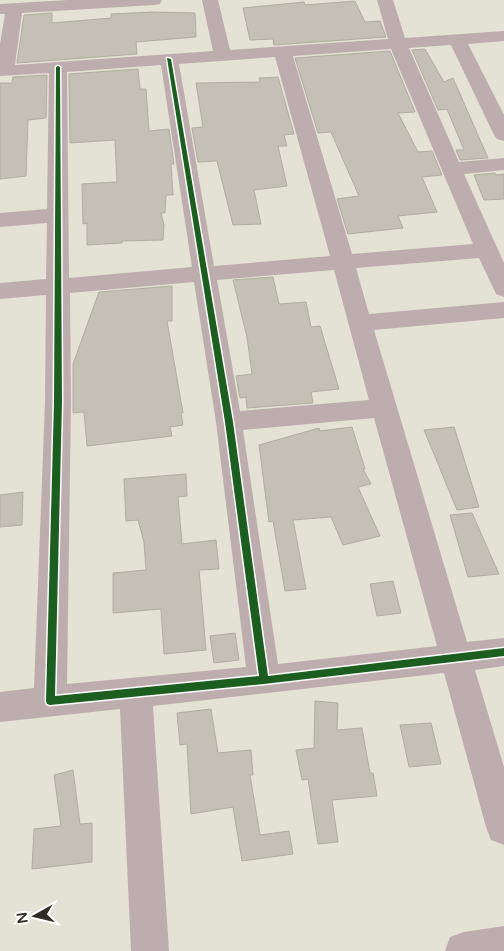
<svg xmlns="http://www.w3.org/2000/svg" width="504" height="951" viewBox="0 0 504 951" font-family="'Varela Round',sans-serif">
	<rect width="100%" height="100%" fill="#e4e2d4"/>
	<path fill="#c5c0b6" stroke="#b0aca1" d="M355,1L365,22L380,21L386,37L274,45L273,39L250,40L243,8L304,2L305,5Z
		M153,12L195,13L196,37L136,42L137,54L17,63L24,15L52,13V23L111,18V14Z
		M425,49L444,82L453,78L488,158L460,160L456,150H464L447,109L438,110L412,50Z
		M390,51L415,112L398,113L418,152L432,151L442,175L422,177L437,212L398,216L403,228L348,234L337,199L359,196L331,132L318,133L295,58Z
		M138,69L140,89H146L149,131L169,129L174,164H171L173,195H166L165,213H161L164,225L163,240L122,241V243L87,245V223L83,224L82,184L117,182L115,140L70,143L69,74Z
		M47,75L46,118L28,120L26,176L0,179V83H12L13,77Z
		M278,77L294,134L284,135L287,146H278L287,186L254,190L261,224L233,225L217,161L198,162L192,128L203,127L196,83L260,82L259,78Z
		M495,173L496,175L504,174V199L484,200L474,175Z
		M273,277L279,304L306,302L311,327L320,326L339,389L311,392L313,403L247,408L246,397L240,398L236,376L252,374L247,337L233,280Z
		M172,286V321H167L183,413H181L183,425L170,427L172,436L87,446L84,412L73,413V364L99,292Z
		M352,427L365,469H363L371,484L358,487L380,536L343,545L331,517L293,520L306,589L285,591L273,521L269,522L259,445L319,428L320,431Z
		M454,427L479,507L457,510L424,430Z
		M186,474L187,496L178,497L182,544L216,540L219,569L199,570L206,650L164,654L161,609L113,613V573L146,570L144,542L138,520L126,521L124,479Z
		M23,492L22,525L0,527V495Z
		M472,513L499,574L468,577L450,515Z
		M393,581L401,613L377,616L370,584Z
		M235,633L239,660L214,663L210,636Z
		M315,701L338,703L337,730L362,728L370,773H373L377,796L332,800L338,842L318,844L308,779L302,780L296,750L314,748Z
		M211,709L218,753L251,750L253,775H250L260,835L289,831L293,854L242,861L233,807L191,814L187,744L180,745L177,713Z
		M431,723L441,764L409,767L400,725Z
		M73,770L80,824L92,823V862L32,869L34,829L61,826L54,775Z"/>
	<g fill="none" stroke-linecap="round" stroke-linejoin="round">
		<path fill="#beadae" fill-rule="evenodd" d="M68,0H162L160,4L154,5L22,13L15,65L213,51L202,0H218L230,50L388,39L377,0H393L405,38L504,31V41L468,44L504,115V141L497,139L494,135L451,45L409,48L459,162L504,158V170L464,174L504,263V297L496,294L479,258L356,268L369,314L504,302V318L374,330L467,642L504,638V666L475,670L504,767V845L491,840L486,827L444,673L153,706L169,951H131L120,709L0,722V692L34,688L45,402L46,295L0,299V283L46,279L47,223L0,227V213L47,209L49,73L0,76V44L5,14H0V4ZM391,49L473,244L352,254L293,56ZM275,57L330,256L214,266L179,64ZM161,65L192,267L69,278L67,72ZM334,270L369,400L240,411L217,280ZM194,282L216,422L246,667L67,684L71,402L70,293ZM374,418L437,646L278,664L243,430Z
			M504,926V951H445L450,937L464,932Z"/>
		<defs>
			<path id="cycleway" d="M167,58L171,59L233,422L268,676L504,648V656L264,684L50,705L47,704L46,701L54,402L56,67L58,66L60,67L62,402L55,696L259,676L225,422Z"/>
		</defs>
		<use href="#cycleway" stroke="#fff" stroke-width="3"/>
		<use href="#cycleway" fill="#1b5e20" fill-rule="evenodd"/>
	</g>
	<g transform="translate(35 916) rotate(262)" stroke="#ffffff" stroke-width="4" paint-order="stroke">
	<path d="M0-4L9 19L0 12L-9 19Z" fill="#302e24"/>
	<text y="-8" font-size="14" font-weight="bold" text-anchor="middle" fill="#302e24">N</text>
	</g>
</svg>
